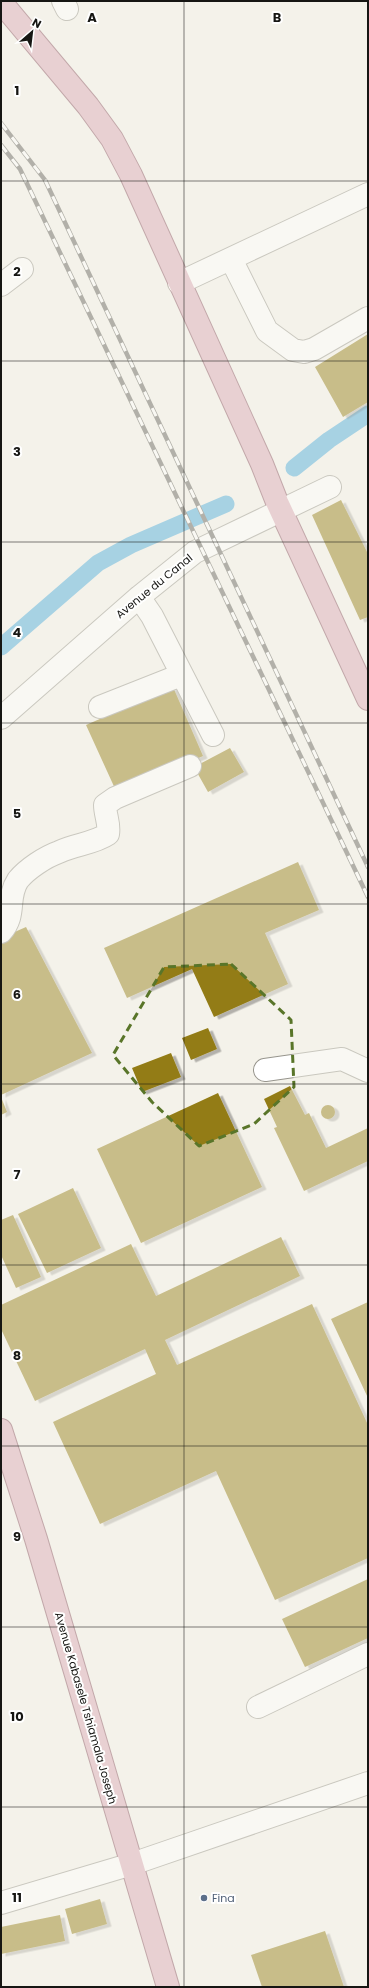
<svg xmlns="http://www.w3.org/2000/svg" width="369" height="1988" viewBox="0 0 369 1988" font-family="Poppins,sans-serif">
	<defs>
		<filter id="shadow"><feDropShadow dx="4.5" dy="2.5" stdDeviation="0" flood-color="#0004"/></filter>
	</defs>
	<rect width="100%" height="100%" fill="#f4f2ea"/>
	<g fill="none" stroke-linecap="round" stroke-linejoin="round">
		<path stroke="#4aaadc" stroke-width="17" d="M294,468L329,440L368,414
			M1,647L98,563L131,545L226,504"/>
	</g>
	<path fill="#937c16" filter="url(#shadow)" d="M368,334V402L343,417L315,367Z
		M341,500L368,554V617L360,620L312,515Z
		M173,687L203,756L117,793L86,725Z
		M230,748L244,772L208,792L194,767Z
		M298,862L319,910L265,933L288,984L214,1017L192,969L127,998L104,948Z
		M26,927L92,1053L1,1095V938Z
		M208,1028L217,1049L191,1060L182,1038Z
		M171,1053L181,1077L142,1092L132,1068Z
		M290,1086L305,1115L309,1113L326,1148L368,1128V1161L304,1191L274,1128L277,1127L264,1099Z
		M218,1093L262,1187L141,1243L97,1149Z
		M1,1097L7,1112L1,1115Z
		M321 1112a7 7 0 1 1 14 0a7 7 0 1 1-14 0Z
		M73,1188L101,1248L47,1273L18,1214Z
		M13,1215L41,1277L16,1288L1,1255V1220Z
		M281,1237L300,1276L165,1340L177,1365L312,1304L368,1425V1558L275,1600L216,1471L100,1524L53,1422L156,1374L145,1349L35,1401L1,1329V1305L131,1244L156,1296Z
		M368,1302V1398L331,1319Z
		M368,1579V1638L305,1667L282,1619Z
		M100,1899L107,1924L72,1934L65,1909Z
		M60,1915L65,1941L1,1954V1927Z
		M325,1931L344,1987H262L251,1955Z"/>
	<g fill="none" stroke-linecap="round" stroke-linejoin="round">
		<defs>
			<path id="minor" d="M63,1L67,9
				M231,259L267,331L293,350L304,352L314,349L368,318
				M179,283L368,194
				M1,285L22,269
				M139,597L152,616L213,735
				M100,707L181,675
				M1,718L139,597L195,552L330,487
				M1,932C17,914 6,898 18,880C27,869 45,857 59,852C75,844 93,844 108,834C110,824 105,815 105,805L115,798L190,766
				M265,1070L342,1059L368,1071
				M258,1707L368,1654
				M1,1903L132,1864L368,1783"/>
			<path id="major" d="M1,2L88,106L112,139L131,175L262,464L277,502L368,699
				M1,1430L36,1539L168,1987"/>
		</defs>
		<use href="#minor" stroke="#97958d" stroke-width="24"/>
		<use href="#major" stroke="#864e5e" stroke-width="24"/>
		<use href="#minor" stroke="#fff" stroke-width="22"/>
		<use href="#major" stroke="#daa7b6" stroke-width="22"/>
		<defs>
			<path id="rail" d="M1,123L45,180L368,867
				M1,145L20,169L368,897"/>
		</defs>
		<use href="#rail" stroke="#62615c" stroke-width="4.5"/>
		<use href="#rail" stroke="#fff" stroke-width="3" stroke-dasharray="9" stroke-linecap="butt"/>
	</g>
	<path d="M0 0H369V1988H0ZM231,964L291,1020L294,1087L254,1124L199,1146L152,1102L113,1055L164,967Z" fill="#f4f2ea" fill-opacity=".55" fill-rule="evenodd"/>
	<path fill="none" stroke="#597529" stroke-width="3" stroke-dasharray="8 5" stroke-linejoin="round" d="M231,964L291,1020L294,1087L254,1124L199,1146L152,1102L113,1055L164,967Z"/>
	<path fill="none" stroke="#161613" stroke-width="1" stroke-opacity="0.55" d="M184,1V1987M1,181H368M1,361H368M1,542H368M1,723H368M1,904H368M1,1084H368M1,1265H368M1,1446H368M1,1627H368M1,1807H368"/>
	<circle fill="#5c6f8a" stroke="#fff" stroke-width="1.5" cx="204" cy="1898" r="4"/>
	<g text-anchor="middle" stroke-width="4" stroke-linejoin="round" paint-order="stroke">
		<g font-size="11" fill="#161613" stroke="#fff">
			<text transform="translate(154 586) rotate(-39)" y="4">Avenue du Canal</text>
			<text transform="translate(86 1708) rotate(74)" y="4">Avenue Kabasele Tshiamala Joseph</text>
		</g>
		<g font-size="11" fill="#4e5e75" stroke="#fff" text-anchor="start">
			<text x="212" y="1902">Fina</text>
		</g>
	</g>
	<g font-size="13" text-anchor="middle" font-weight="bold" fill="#161613" stroke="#fff" stroke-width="4" stroke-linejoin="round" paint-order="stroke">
		<text x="92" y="22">A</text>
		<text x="277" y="22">B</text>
		<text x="17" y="95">1</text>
		<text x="17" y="276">2</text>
		<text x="17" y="456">3</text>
		<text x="17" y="637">4</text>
		<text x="17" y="818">5</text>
		<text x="17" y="999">6</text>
		<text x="17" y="1179">7</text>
		<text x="17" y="1360">8</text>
		<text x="17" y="1541">9</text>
		<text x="17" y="1721">10</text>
		<text x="17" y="1902">11</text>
	</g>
	<rect width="369" height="1988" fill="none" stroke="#161613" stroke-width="4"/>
	<g transform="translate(32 32) rotate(28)" stroke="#ffffff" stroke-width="3" paint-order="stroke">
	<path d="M0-3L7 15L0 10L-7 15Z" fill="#161613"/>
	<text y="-6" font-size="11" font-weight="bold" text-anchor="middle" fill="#161613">N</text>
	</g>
</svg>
